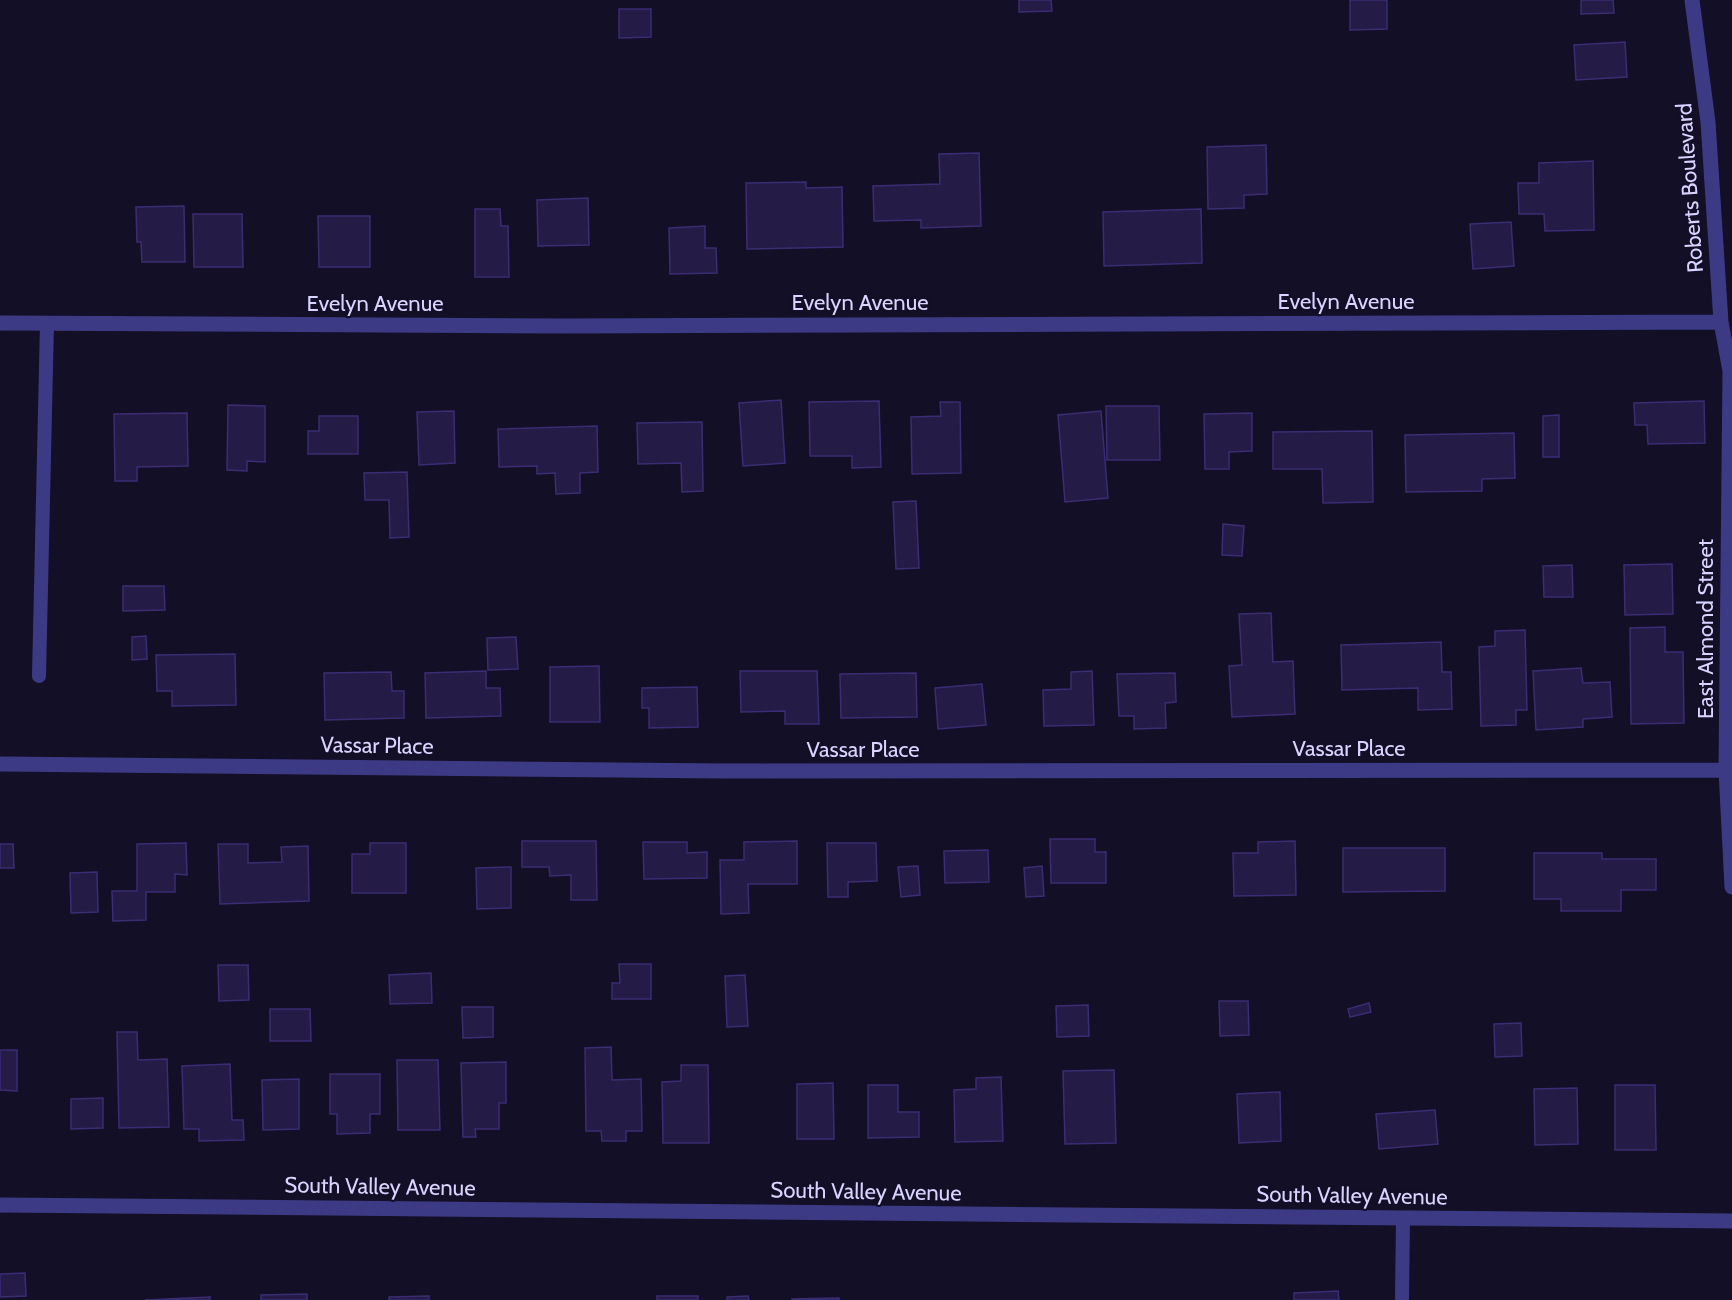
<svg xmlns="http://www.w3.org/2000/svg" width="1732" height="1300" viewBox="0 0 1732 1300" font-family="Cabin,sans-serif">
	<rect width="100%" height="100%" fill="#130f26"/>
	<path fill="#241b47" stroke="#3b2d73" stroke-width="1.5" d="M1019,0H1051L1052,11L1019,12Z
		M1350,0H1387V29L1350,30Z
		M1581,0H1613L1614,13L1581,14Z
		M619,9H651V37L619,38Z
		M1625,42L1627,77L1576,80L1574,45Z
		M1266,145L1267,194L1244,195V208L1208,209L1207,147Z
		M979,153L981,226L921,228V220L874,221L873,186L940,184L939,154Z
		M1593,161L1594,230L1545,231L1544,214H1519L1518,183H1539V163Z
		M806,182V188L842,187L843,247L747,249L746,183Z
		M588,198L589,245L538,246L537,200Z
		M184,206L185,262H142L141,242H137L136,207Z
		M475,209H500L501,226H508L509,277H475Z
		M1201,209L1202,263L1104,266L1103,212Z
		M193,214H242L243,267H194Z
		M318,216H370V267H319Z
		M1511,222L1514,266L1473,269L1470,224Z
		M705,226V248H716L717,273L670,274L669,228Z
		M781,400L785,463L743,466L739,403Z
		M879,401L881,467L852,468V456H810L809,402Z
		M1704,401L1705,443L1648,444L1647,425H1635L1634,403Z
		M940,402H960L961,473L912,474L911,417L941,416Z
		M228,405L265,406V462L247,461V471L227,470Z
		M1106,406H1159L1160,460H1107Z
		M454,411L455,463L419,465L417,412Z
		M1101,411L1108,498L1065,502L1058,415Z
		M187,413L188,466L137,467V481H115L114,414Z
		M1252,413V451L1229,452V469H1205L1204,414Z
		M1559,415V457H1543V416Z
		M319,416H358V454H308V431H319Z
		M702,422L703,491L682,492L681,463L638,464L637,423Z
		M597,426L598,472L580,473V493L556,494L555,473L537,474V466L499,467L498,429Z
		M1372,431L1373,502L1323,503L1322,469H1273V432Z
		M1514,433L1515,478L1482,479V491L1406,492L1405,435Z
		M407,472L409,537L390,538L389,500H365L364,473Z
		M916,501L919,568L896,569L893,502Z
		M1223,524L1244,526L1242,556L1222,555Z
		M1672,564L1673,614L1625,615L1624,565Z
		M1572,565L1573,597H1544L1543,566Z
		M123,586H164L165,610L123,611Z
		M1271,613L1273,662L1293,661L1295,714L1232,717L1229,666L1242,665L1239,614Z
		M1665,627V652H1683L1684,723L1631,724L1630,628Z
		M1525,630L1527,710H1516V725L1481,726L1479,647L1495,646V631Z
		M146,636L147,659L132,660V637Z
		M516,637L518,669L488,670L487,638Z
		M1441,642L1442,672H1451L1452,709L1418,710V688L1342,690L1341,645Z
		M235,654L236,705L172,706V691H157L156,655Z
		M599,666L600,722H550V667Z
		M1581,668L1583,683L1610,682L1612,717L1583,719V727L1536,730L1533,671Z
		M486,671V688H500L501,716L426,718L425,673Z
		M740,671H817L819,724H785V711L741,712Z
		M1092,671L1094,725L1044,726L1043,690L1071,689V672Z
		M391,672L392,691H404V718L325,720L324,673Z
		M916,673L917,717L841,718L840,674Z
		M1175,673L1176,702L1165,703L1166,728L1134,729V716H1119L1117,674Z
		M982,684L986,725L938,729L935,688Z
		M697,687L698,727L649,728V708H642V688Z
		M1050,839H1095V852H1106V883H1051Z
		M522,841H596L597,900H571V875L550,876L549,867H522Z
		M797,841V884H748L749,913L721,914L720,860H744V842Z
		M1295,841L1296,895L1234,896L1233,853H1258V842Z
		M643,842H687V853L707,852V878L644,879Z
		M186,843L187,875L175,874V892H146V920L113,921L112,891H137V844Z
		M370,843H406V893H352V854H370Z
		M827,843H876L877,881L848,882V897H828Z
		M0,844H13L14,868H0Z
		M218,844H248V863L282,862L281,847L308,846L309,901L220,904Z
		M1343,848H1445V891L1343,892Z
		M988,850L989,882L945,883L944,851Z
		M1534,853H1602V859H1656V890H1621V911H1561V899H1534Z
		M918,866L920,895L901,897L898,867Z
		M1042,866L1044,896L1026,897L1024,868Z
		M511,867V908L477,909L476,868Z
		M97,872L98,912L71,913L70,873Z
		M619,964H651V999H612V983H620Z
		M218,965H248L249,1000L219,1001Z
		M431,973L432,1003L390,1004L389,975Z
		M745,975L748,1026L727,1027L725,976Z
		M1219,1001H1248L1249,1035L1220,1036Z
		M1369,1003L1371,1012L1350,1017L1348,1009Z
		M1088,1005L1089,1036L1057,1037L1056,1006Z
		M462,1007H493V1037L463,1038Z
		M270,1009H310L311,1041H270Z
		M1521,1023L1522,1056L1495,1057L1494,1024Z
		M117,1032H137L138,1060L167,1059L169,1127L119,1128Z
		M611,1047L612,1080L641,1079L642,1131H626V1141H602L601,1131H586L585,1048Z
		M0,1050H17V1091L0,1090Z
		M397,1060H438L440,1130H398Z
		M506,1062V1103H499V1129H475L476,1137H463L461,1063Z
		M230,1064L232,1120H243L244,1140L199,1141V1129H184L182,1066Z
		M681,1065H708L709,1143H663L662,1082L681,1081Z
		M1114,1070L1116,1143L1065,1144L1063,1071Z
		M330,1074H380V1114H370V1133L337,1134V1114H330Z
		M1001,1077L1003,1141L955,1142L954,1090L976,1089V1078Z
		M299,1079V1129L263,1130L262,1080Z
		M833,1083L834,1139H797V1084Z
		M868,1085H898V1112H919V1137L868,1138Z
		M1615,1085H1655L1656,1150H1615Z
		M1577,1088L1578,1144L1535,1145L1534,1089Z
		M1280,1092L1281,1141L1239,1143L1237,1094Z
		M103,1098V1128L71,1129V1099Z
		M1435,1110L1438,1144L1379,1149L1376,1114Z
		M25,1273L26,1296L0,1297V1274Z
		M1338,1291L1339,1300H1294V1293Z
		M307,1294V1300H261V1295Z
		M429,1296V1300H389V1297Z
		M657,1296H698V1300H657Z
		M748,1296L749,1300H727V1297Z
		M210,1297V1300H145Z
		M839,1298V1300H792V1299Z"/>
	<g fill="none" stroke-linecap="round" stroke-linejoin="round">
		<path stroke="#3d3a85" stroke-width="14" d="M39,676L47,323
			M1402,1300L1403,1218"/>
		<path stroke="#3d3a85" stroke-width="15" d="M1692,0L1708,122L1721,322L1730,371L1726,770L1732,887
			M0,323L565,326L1721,322
			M0,764L724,771L1726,770
			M0,1205L1732,1221"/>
	</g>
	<g text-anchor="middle" stroke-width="4.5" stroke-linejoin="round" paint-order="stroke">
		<g font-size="22" fill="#d9d4ff" stroke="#130f26">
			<text transform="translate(1689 188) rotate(-94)" y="8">Roberts Boulevard</text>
			<text x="1346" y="309">Evelyn Avenue</text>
			<text x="860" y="310">Evelyn Avenue</text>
			<text x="375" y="311">Evelyn Avenue</text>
			<text transform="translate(1705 629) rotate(-90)" y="8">East Almond Street</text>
			<text transform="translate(377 745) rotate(1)" y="8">Vassar Place</text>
			<text x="1349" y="756">Vassar Place</text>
			<text x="863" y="757">Vassar Place</text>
			<text transform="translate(380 1186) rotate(1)" y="8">South Valley Avenue</text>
			<text transform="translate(866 1191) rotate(1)" y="8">South Valley Avenue</text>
			<text transform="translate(1352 1195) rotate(1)" y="8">South Valley Avenue</text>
		</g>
	</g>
</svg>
